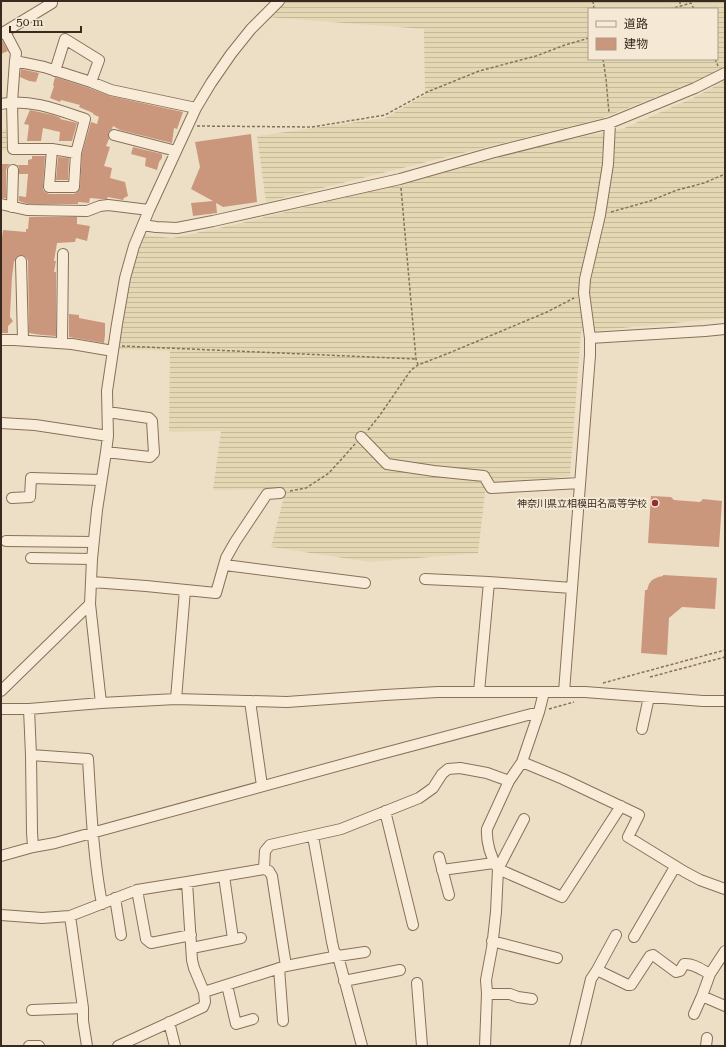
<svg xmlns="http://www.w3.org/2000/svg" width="726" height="1047" viewBox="0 0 726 1047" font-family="'Roboto Serif','Noto Sans JP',serif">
	<defs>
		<pattern id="farmland-rules" width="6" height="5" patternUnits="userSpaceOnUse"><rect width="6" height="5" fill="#e3d8b3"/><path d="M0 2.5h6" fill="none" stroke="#c4ba9a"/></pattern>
	</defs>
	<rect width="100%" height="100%" fill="#eddfc5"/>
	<path fill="url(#farmland-rules)" fill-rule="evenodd" d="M283,1H725V66L711,75L600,119L266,202L257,136L385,118L425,95L424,29L267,17ZM589,9H717V59H589Z
		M725,81V318L581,332L570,476L486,485L478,553L370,562L271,547L286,489L213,490L221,431L169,432L170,351L117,349L134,258L144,235L172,238L233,225L413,181L552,143L622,129L693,98Z
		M8,129L9,150L1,151V130Z"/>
	<path fill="#cb977c" d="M1,40H2L8,51L1,54Z
		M21,69L39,73L36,82L29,81L20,77Z
		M55,77L89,88L110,96L183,112L177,129L174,128L172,143L120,130L113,126L112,129L109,131L108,134L109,139L106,146L110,147L104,166L112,168L110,178L125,182L128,196L124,198L123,200L108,197L107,199H101L90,198L89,203L78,202V204H28L19,201V196L26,197L28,174H19V167L17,165H28V160L32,159V156H45L43,186V190L45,192L49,194H74L77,192L80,188L82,154L91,122L97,124L99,117L93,114V113L79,107L80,105L61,100L60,102L50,98L54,86L53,85Z
		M30,110L53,115L61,118L60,119L77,123L72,141H59L60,132L43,128L41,141H27L29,125L24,124Z
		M251,134L257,202L223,207L216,203L217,213L193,216L191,203L213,201L191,189L200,167L195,142Z
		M133,147L162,154V158L159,162L157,170L145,166L146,158L131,154Z
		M58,157L69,158L68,180H56Z
		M1,164H10L8,166L6,170V198H1Z
		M29,217H77V224L90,226L87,241L76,238L75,242L57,243L54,261H56L54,272H56V336L42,335L29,333L28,261L26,257L21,255L17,256L15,261H14L12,277L10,314V317L13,321L8,326V333H1V245L3,230L26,232V229H28Z
		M69,314L79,315V318L105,323V335L104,343L69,337Z
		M651,496L671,497L674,500L700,502L703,499L722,501L719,547L648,543Z
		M663,575L717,578L715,609L682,607L669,618L667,655L641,653L645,590H647L649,584L652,580L658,577L663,576Z"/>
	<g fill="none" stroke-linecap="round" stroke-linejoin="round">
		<defs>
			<path id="minor" d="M5,32L16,53L15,61
				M1,34L52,3L50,1
				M55,71L65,39L99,60L91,82
				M1,104C29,98 59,110 85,119L76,153L52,149H13L12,102L15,61L44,67L91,82L111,90L196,108
				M114,135L176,151
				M52,149L49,187H74L76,153
				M1,204L27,210L87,211L100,206L108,205L149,210
				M12,207L13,170
				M143,225L156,227L177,228L213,221L400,179L491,153L610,123L695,88L725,73
				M21,261L23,340
				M590,338L705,331L725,329
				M1,340H14L72,344L113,351
				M62,343L63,254
				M1,423L35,425L108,436
				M361,437L387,464L434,471L484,476L491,488L580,483
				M106,452L150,457L154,453L152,421L149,418L108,412
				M12,498L30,497L31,478L101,480
				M6,541L93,542
				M31,558L92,559
				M225,565L365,583
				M425,579L489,582L572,588
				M92,582L146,586L216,593L226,558L235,542L267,494L280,493
				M1,691L90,604
				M479,692L489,582
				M544,692L539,712L522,762L563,779L639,815L628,837L685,872L700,880L725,889
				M564,692L590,355V338L584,293L585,279L600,215L608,164L610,123
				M176,699L185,590
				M250,701L262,786
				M101,703L90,604L92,559L97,510L106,452L108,436L107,391L110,371L117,324L125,278L134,246L149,210L196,108L211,83L231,54L251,29L279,1
				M1,709H29L101,703L176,699L287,702L385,695L438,692H585L703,701H725
				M29,709L31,755L32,832L33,847
				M642,729L649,697
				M31,755L88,759C91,807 93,856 102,904
				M522,762L509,781L487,829C486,842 491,858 498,869L562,897L621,806
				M385,811L413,925
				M313,836L332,942L334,951L338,956L362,1046
				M1,856L33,847L55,843L377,755L539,712
				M439,857L449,895
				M264,869L269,871L272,876L286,966L338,956L365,952
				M442,870L494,863
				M224,876L233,939
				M187,882L192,960L194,968L204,992
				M137,890L146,939L151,943L191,935
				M115,898L121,935
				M1,915L42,918L70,916L137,890L187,882L264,869L265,851L270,845L341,829L419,798L433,788L442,774L448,769L460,768L487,773L509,781
				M634,937L675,867
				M492,941L557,958
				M192,948L241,938
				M725,951L710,974L702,996L725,1006
				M279,968L283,1021
				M597,970L616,935
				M344,981L400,970
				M417,983L422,1046
				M227,985L236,1024L253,1019
				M487,994H510L518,997L532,999
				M83,1008V1021L87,1046
				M32,1010L83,1008L70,916
				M694,1014L702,996
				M169,1022L175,1046
				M29,1046H39
				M118,1046L203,1007L205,1002L204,992L286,966
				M485,1046L487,993L486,980L492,948L496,912L498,869L524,819
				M575,1046L591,979L597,970L628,985H631L650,956L653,955L676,972L680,971L684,964C693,963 702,970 710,974
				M706,1046L707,1038"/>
		</defs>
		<use href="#minor" stroke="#88705b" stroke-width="12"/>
		<path stroke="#88705b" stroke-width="1.5" stroke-dasharray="3 2" stroke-linecap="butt" d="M593,1L594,9
			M680,1V6
			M670,9L691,3L694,9
			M603,59L606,79L609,113
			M715,59L718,66
			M197,126L312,127L385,115L427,92L479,71L536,56L565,45L589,38
			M401,188L416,359L418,365
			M611,212L650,201L677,190L704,183L725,174
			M122,346L416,359
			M368,430L380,415L411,370L418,365L449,353L547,312L574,298
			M290,491L306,488L329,473L355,444
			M650,677L725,657
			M603,683L725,650
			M549,709L574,702"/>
		<use href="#minor" stroke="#f8ecd8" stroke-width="10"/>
	</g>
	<circle fill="#962d35" stroke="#f5e9d5" stroke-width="1.5" cx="655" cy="503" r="4"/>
	<g text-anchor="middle" stroke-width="4" stroke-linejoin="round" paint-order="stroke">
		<g font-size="10" fill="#382a1f" stroke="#f5e9d5" text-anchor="end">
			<text x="647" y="507">神奈川県立相模田名高等学校</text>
		</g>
	</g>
	<rect width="726" height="1047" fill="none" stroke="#382a1f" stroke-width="4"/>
	<rect x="588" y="8" width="130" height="52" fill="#f5e9d5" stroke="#a99d8c"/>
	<rect x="596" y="21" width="20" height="6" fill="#f8ecd8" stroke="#a99d8c"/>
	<text x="624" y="28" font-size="12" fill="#382a1f">道路</text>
	<rect x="596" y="38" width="20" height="12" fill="#cb977c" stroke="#a99d8c"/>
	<text x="624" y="48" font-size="12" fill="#382a1f">建物</text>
	<path d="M10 26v6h71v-6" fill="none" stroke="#382a1f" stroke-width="2"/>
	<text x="16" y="26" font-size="12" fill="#382a1f" stroke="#f5e9d5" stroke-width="3" paint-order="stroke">50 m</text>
</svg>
